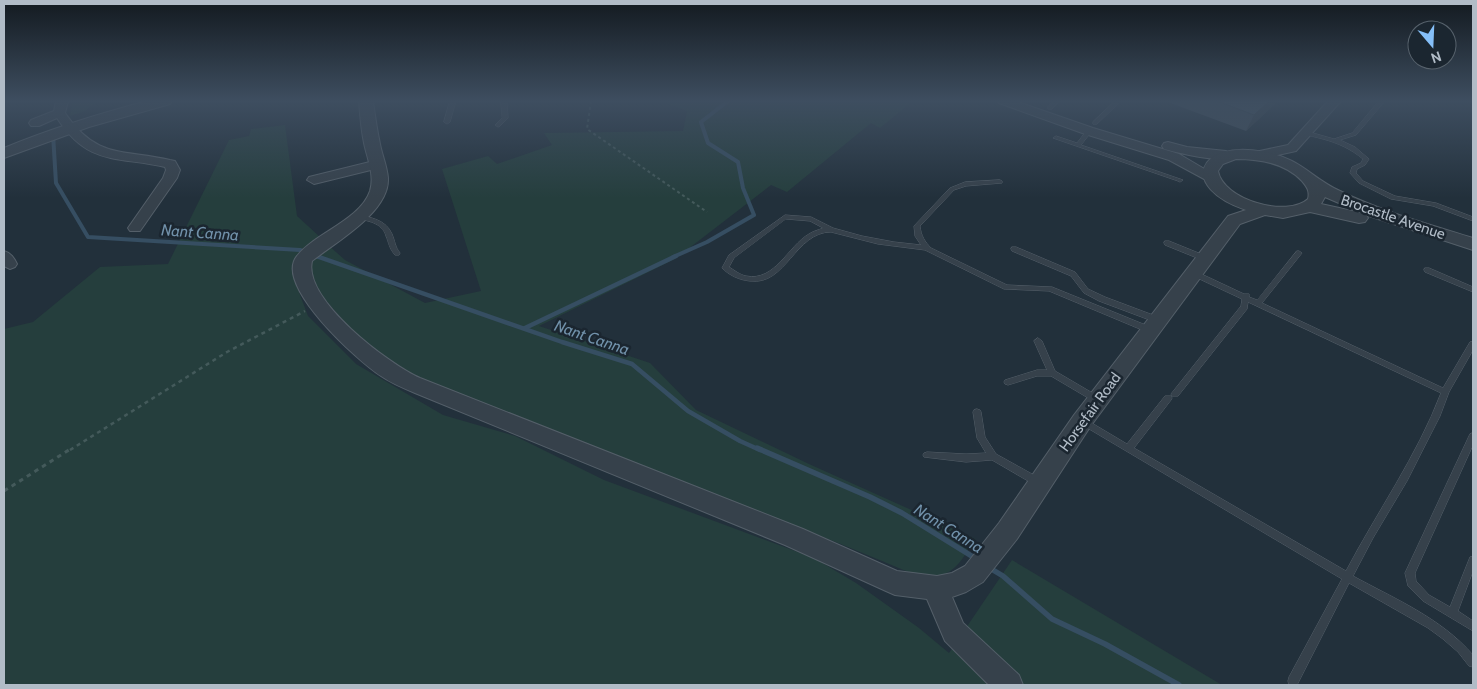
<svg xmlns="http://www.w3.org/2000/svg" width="1477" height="689" viewBox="0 0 1477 689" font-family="Cabin,sans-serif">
	<rect width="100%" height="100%" fill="#22303b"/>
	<path fill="#253e3d" d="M73,101H98L85,111L70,116Z
		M661,101H913L880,128L871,123L787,192L771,185L675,259L539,326L650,363L696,410L809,464L976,539C959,563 956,575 925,579C804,527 680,483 558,435C500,412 437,393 385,358C356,339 333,308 311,283V259L328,245L345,260L425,303L481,291L442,169L488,156L497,164L552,145L544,133L683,131L687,111Z
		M285,125L297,216L320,237L298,256L293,271L294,279L308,316L356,364L443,415L515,436L604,480L814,558L856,583L919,628L949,653L1012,560L1222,685H4V329L33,322L100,267L168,264L229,140L249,136L251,129Z"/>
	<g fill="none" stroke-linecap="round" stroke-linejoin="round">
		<path stroke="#364e62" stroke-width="4" d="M53,134L56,183L88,237L300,250L319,257
			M673,257L707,242L754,215L743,188L738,162L708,143L701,122L728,101"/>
		<path stroke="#364e62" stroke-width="4.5" d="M316,256L562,342L632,364L688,411L740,441L760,450
			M525,328L676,256"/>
		<path stroke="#364e62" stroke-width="5.5" d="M757,448L870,497L902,513L978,560
			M988,567L1003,576L1052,619L1105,644L1179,685"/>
		<defs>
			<path id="service" d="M450,101H456L450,122L447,124L444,122Z
				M501,101H507L508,118L500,126L498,127L495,125L502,118Z
				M1054,101H1060L1052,109H1048V107Z
				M1115,101H1121L1097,124H1093V122Z
				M1379,101H1385L1356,135L1340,140L1355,147L1369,159L1365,165L1357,169L1356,173L1363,181L1395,196L1436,203L1473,217V221L1433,206L1391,199L1359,183L1350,173L1352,167L1361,163L1363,159C1351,149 1338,143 1323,139C1316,137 1309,136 1303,133L1306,131L1334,139L1352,133Z
				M1089,129L1092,131L1081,145L1183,180L1180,182L1178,181L1053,138L1056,136L1077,143L1087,130Z
				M1000,180L1002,181V183L966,186L954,190L920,226C921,236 925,242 931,248L1007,285L1052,287L1153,328L1154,330L1153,332H1147L1049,291L1004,289L925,250L878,244L831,232C795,232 786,286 750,281C739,280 729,275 722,268L729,255L785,215L811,217L833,228L862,236L894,242L921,245L915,236L914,226L950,188L965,182ZM786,219L810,221L823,228C819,230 813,231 809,234C788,246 775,282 746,276C740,275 734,270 729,267L734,258Z
				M357,215C371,217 386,220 392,234C395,241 395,247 400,253L399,255H395C389,248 389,243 386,236C382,222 367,221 355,218L354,217Z
				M1165,241H1169L1206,256L1207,258L1204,260H1202L1165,245L1164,243Z
				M1012,247H1016L1075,272L1088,289L1105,297L1161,318L1162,320L1158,323L1155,322L1099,301L1084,293L1071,276L1012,251L1011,249Z
				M1297,251H1299L1302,253L1262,303L1443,388L1470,342L1473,341V350L1449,392L1440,416L1407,481L1373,538L1353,576C1395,599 1441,618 1473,655V667L1469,666L1458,652L1443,639L1428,628L1349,583L1297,685H1289L1288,681L1289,677L1342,579L1079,423L1078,421L1079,419L1082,418L1085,419L1127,444L1165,396H1171L1172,398L1171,400L1134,448L1346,571C1377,512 1417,456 1441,393L1248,302L1247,309L1178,396H1172L1171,394L1241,306L1242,299L1191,275L1190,273L1191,271H1195L1244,294H1249V297L1257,300Z
				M1425,268H1429L1473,287V292L1425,272L1424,270Z
				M1038,338L1042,341L1055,371L1101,398L1102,400L1101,402H1095L1051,376H1037L1008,385L1005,384L1004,382L1005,380L1037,370H1047L1034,341Z
				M977,409L980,410L981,412L985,437L996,454L1041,479L1042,482L1041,485L1038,486L1035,485L992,460L966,462L924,457L923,455L924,453L927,452L966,454L986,453L977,438L973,412L974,410Z
				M1473,433V445L1415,573L1416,581L1429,595L1450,607L1470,557L1473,556V571L1458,611L1473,621V631L1423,601L1408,586L1405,573L1469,436L1470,434Z"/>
			<path id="minor" d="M56,101H68L65,113C97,159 121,149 170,160L175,161L180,170L177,178L140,231H130L128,228L163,178L166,170L165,167C116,156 88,166 57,118L39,126H31L29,123L31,120L54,111Z
				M997,101H1015L1093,128L1179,154L1218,177L1211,181L1206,180L1169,160L1085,134L999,103Z
				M1328,101H1341L1296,151L1260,159L1255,158L1254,155L1255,152L1288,145Z
				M1168,142L1187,147L1226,151L1232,155C1224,165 1176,152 1164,149L1162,146L1164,143Z
				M378,160L383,161L384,164L383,167L314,184L307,180L309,177Z
				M4,251C11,253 14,258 17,264L15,267L10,269L4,266Z"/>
			<path id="tertiary" d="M147,101H172L170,104L89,127L4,158V148C50,129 98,114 147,101Z
				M359,101H373C375,116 377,130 380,144C382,155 387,166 388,178C390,212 336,242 312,261C303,300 389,364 420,378L803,529L897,571L937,576L952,573L965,566L999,523L1074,415L1228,216L1246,210C1178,187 1197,139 1264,152C1301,158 1310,177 1340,191C1383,212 1428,224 1473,238V250L1366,215L1368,218L1365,222L1359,223L1310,212L1283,218L1265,215L1240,224L1090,427L1017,539L983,582L966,592L952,597L963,623L1019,675L1023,685H989L945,641L927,599L895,595L886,591L785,545L415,393C403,388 391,383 381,376C358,361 273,285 297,256C315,233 360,220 370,191C375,175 367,158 364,143C361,129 360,115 359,101ZM1236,159C1260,159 1285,163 1302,181C1307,187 1310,191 1308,199C1287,218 1223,200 1218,171L1223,164ZM1325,197L1362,213L1321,204Z"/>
		</defs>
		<use href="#service" stroke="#545f69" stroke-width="1"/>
		<use href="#minor" stroke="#545f69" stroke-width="2"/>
		<use href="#tertiary" stroke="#545f69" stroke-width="2"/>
		<path stroke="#445a5b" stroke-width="2" stroke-dasharray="3 3" stroke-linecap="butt" d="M591,101L587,129L707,212"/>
		<path stroke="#445a5b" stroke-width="2.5" stroke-dasharray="4 4" stroke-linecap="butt" d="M70,450L227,352L305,311"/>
		<path stroke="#445a5b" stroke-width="3" stroke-dasharray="4.5 4.5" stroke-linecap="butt" d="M4,491L72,448"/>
		<use href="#service" fill="#36414b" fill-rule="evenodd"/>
		<use href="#minor" fill="#36414b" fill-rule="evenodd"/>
		<use href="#tertiary" fill="#36414b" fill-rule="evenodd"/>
	</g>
	<path fill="#404d59" d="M1165,101H1278L1246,131Z"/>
	<path fill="#343f48" d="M1269,101H1278L1246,131L1254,115Z"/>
	<path fill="#4a5a67" stroke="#343f48" d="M1217,101H1269L1254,115Z"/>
	<linearGradient id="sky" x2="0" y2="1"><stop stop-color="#131a20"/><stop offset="0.51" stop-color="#3e4e60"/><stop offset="1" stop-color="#3e4e60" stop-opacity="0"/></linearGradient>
	<rect width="1477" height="198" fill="url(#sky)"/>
	<g text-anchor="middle" stroke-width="5" stroke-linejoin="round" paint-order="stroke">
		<g font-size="15" fill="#b1bcc7" stroke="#1b2630">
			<text transform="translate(1393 217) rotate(19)" y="5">Brocastle Avenue</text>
			<text transform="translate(1090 412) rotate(-54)" y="5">Horsefair Road</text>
		</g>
		<g font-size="16" font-style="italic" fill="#7191aa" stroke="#1b2630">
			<text transform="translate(200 232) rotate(4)" y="6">Nant Canna</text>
			<text transform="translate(592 337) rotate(19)" y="6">Nant Canna</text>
			<text transform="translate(949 528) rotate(32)" y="6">Nant Canna</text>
		</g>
	</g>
	<rect width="1477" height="689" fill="none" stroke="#b1bcc7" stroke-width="10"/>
	<g transform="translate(1432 45) rotate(161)"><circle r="24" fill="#1b2630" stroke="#57626c"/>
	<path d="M0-4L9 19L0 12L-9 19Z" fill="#85bff8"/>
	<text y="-8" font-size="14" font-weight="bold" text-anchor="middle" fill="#b1bcc7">N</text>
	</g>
</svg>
